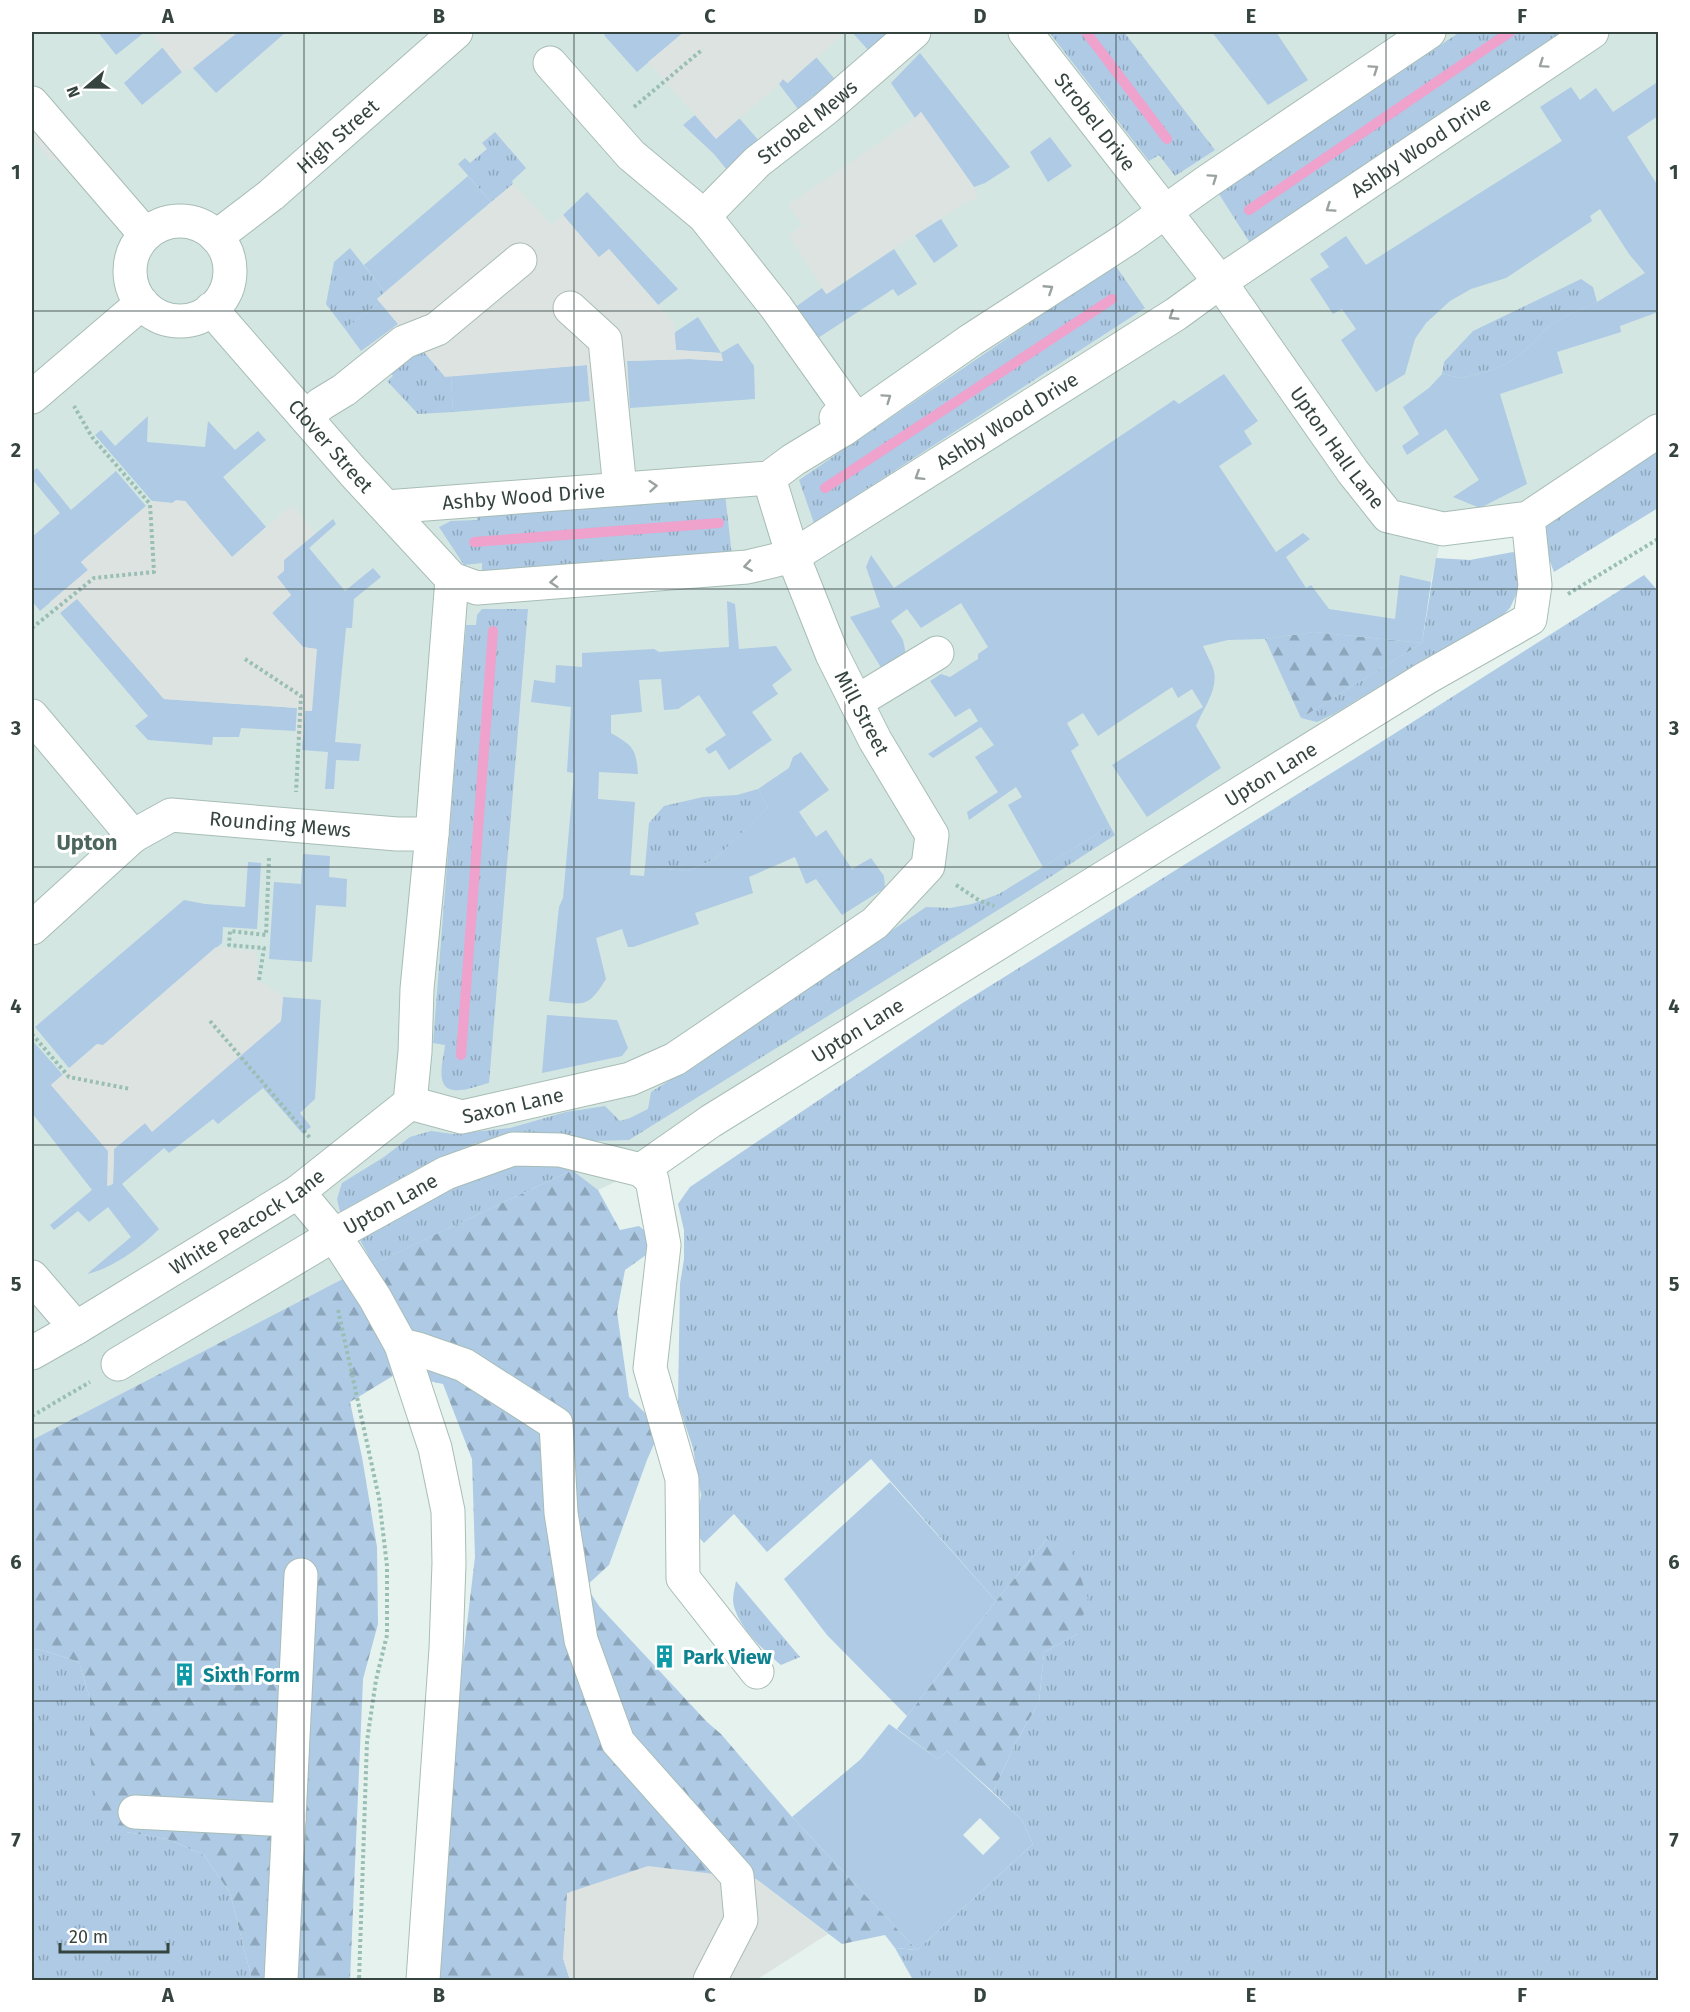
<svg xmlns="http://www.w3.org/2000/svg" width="1690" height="2012" viewBox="0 0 1690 2012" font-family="'Fira Sans',sans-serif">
	<defs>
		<pattern id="grass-tufts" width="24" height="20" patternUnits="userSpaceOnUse" patternTransform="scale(1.5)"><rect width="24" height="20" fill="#aecae5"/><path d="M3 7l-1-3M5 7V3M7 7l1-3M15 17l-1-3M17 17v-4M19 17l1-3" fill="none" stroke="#8ea6bb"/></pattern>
		<pattern id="forest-firs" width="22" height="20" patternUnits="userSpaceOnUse" patternTransform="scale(1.5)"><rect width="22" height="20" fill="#aecae5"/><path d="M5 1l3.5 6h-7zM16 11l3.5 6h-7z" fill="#8ea6bb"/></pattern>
	</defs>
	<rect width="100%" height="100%" fill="#e5f2ee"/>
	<path fill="#d3e6e1" d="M32,32H1658V431L1528,518L1443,529L1431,582L1422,643L1426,678L641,1170L598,1190L572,1170L358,1271L32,1440Z"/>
	<path fill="url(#grass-tufts)" d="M1049,32H1124L1215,150L1175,176L1159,155L1149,161Z
		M1460,32H1565L1252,246L1219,194Z
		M495,132L526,168L512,181L513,184L491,202L458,164L465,158L470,163L487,149L482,143Z
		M350,248L385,292L377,299L380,302L345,329L326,304L334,262Z
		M1115,265L1145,308L814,523L799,480Z
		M1581,279L1593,287L1597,302L1565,316L1548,327L1529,347L1511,361L1493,370L1462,378L1442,374L1444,362L1473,331Z
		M418,345L445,376H451L453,412L418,414L387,381L393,376L389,370Z
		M1658,451V508L1554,572L1546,551V524Z
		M725,494L732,556L482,574V563L464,565L439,527L451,521L477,520V512Z
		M1513,552L1522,558L1526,580L1516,595L1510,608L1488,630L1434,656L1424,659L1334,714L1317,722L1301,718L1422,643L1436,558L1470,560Z
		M1644,575L1658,591V1980H913L895,1948L917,1950L1033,1844L1022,1820L993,1792L1015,1744L1039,1702L1044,1652L1078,1634L1047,1539L996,1601L871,1459L767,1552L734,1514L704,1543L695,1533L701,1495L693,1448L678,1403L680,1284L684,1259V1230L678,1204L690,1187L961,1004L1378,744Z
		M482,609H528L489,1083C476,1086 446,1100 442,1079C440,1069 444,1055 445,1045L433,1043L466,625H476L477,615Z
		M758,789L768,807L715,859L688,871L645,867L649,823L664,806L703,797L737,795Z
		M1110,826L1115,835L1030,890L629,1140L593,1141L511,1137L473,1144L421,1167L340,1212L337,1199L342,1183L384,1157L410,1137L431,1131L453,1134L510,1128L566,1112L605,1106L620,1121L630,1118L648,1109L651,1092L721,1048L926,907L950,908L972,904L999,894Z
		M515,1160L564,1163L572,1170L373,1264L360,1240L458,1185Z
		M736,1581L800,1657L781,1665C765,1652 734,1623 733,1600C733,1594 735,1587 736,1581Z
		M32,1649L42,1650L79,1662L90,1699V1756L126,1832L167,1839L204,1855L230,1893L252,1980H32Z"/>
	<path fill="url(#forest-firs)" d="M1314,632L1422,643L1301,718L1265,639Z
		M572,1170L598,1190L620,1230L639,1226L652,1237L653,1250L625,1270L617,1312L629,1397L648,1416L657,1437L647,1460L609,1565L586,1586L599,1606L707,1722L721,1734L792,1817L917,1950L895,1948L885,1935L842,1944L756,1879L563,1958L570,1980H440L462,1666L475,1557L472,1459L443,1384L396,1374L350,1402L362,1457L377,1547L378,1624L363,1679L350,1980H252L230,1893L204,1855L167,1839L126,1832L114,1825L98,1807L90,1756V1699L79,1662L42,1650L32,1649V1440L358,1271Z
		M1047,1539L1071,1550L1088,1598L1078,1634L1044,1652L1039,1702L1015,1744L993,1792L947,1751L938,1759L897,1729L996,1601Z"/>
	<path fill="#aecae5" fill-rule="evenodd" d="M98,32H145L116,55Z
		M238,32H286L216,93L193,68Z
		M608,32H684L637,72L604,35Z
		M852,32H892L869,51Z
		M1212,32H1276L1308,80L1268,105Z
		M163,47L182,72L142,105L124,83Z
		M920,53L1010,167L985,183L974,187L921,112L915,118L891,83Z
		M816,57L838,83L817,101L813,96L798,109L779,84L783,79L788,83Z
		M1656,83L1658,87V116L1627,137L1658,186V312L1620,326L1621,332L1557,352L1563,373L1500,394L1527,484L1480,508L1453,497L1479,480L1446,429L1407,455L1402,446L1419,434L1403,407L1429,388L1442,374L1462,378L1493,370L1511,361L1529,347L1548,327L1565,316L1597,302L1645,273L1629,254L1600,209L1590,216L1592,221L1506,278L1471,289L1450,301L1426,323L1415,339L1405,374L1376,392L1341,340L1356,329L1342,309L1333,314L1310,279L1329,267L1320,254L1346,236L1366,265L1562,141L1540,107L1571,87L1580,100L1596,88L1613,112Z
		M695,115L716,138L739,118L760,142L727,170L714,154L683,125Z
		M1050,137L1072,166L1048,182L1030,152Z
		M468,176L491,202L385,292L364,265Z
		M587,192L678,289L658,305L609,249L599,258L563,215Z
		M941,219L958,246L934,263L915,235Z
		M894,249L917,284L898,296L893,289L818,338L797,306L822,288L827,294Z
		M380,302L398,324L361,351L345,329Z
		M698,317L721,353L738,343L754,366L755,399L630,408L627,361L689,359L723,361L721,353L676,350L674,333Z
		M587,365L590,401L453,412L451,376Z
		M1224,374L1258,421L1244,431L1252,444L1219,466L1276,552L1303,533L1310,539L1286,557L1306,588L1311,585L1329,609L1395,619L1400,575L1431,582L1422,643L1314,632L1265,639L1228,640L1203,646C1206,653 1210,661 1213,668C1220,688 1203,708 1196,726L1221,768L1147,817L1112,765L1203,707L1192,689L1178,698L1172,687L1098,736L1083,713L1067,723L1079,745L1071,751L1110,826L1043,867L1008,805L1022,797L1016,787L969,820L967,812L998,792L975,757L994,745L981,727L933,758L928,754L978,721L970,708L955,717L930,681L941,674L950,677L978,659V654L988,647L961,603L921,628L907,609L891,621L903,640L906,655L882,669L850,617L880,607L866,567L871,555L894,588L1174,400L1179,404Z
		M148,416L147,442L205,447L208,421L235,450L258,431L266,440L223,477L266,527L232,557L185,501L172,503L152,501L95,435L101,430L115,446Z
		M37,468L71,510L116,471L146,506L81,562L88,570L40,611L32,601V537L60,513L32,479V472Z
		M333,519L336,524L309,548L345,591L373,568L381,577L354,599L352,628H346L335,742L361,744L359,761L336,760L334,789H325L328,752L302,750L305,711H311L316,649L303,647L272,613L291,595L277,577L284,560Z
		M77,598L164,699L298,708L296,731L241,728L239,737H213L212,745L148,740L135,726L148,716L60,613Z
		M727,601L735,604L739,649L776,646L792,670L772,685L778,694L752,712L772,740L729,770L716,750L709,754L705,749L726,735L699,695L678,709L664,710L661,679L639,680L642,712L611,715V733C633,746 636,748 638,774L599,772L598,799L635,802L630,875L644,876L645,867L688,871L715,859L768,807L758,789L789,768L793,757L801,752L829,790L799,812L816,837L826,830L852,869L871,858L884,876L885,888L842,915L816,879L806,884L795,857L749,877L753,893L695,913L699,924L633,947H628L622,929L596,938L606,979C587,1010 583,1004 549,1001L559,907L563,898L574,773L567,772L571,707L531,702L534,680L555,683L556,665L582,667V653L654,649L659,652L729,647Z
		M303,854L330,856L329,877L347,879L346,907L316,905L312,962L269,959L274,882L301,884Z
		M248,862L261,863L257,929L223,927L222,943L103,1046L97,1044L69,1068L35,1027L184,900L205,904L245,907Z
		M283,997L321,1000L315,1099L300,1113L311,1127L302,1133L263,1088L218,1124L213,1119L169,1153L164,1148L122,1184L159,1229C140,1248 113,1268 87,1274L131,1237L108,1207L89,1222L78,1211L54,1230L50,1225L92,1190L32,1113V1040L63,1075L51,1085L108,1151V1186L113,1184L114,1149L145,1123L152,1131L281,1021Z
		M547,1015L617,1020L628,1048L622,1056L542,1073Z
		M890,1482L996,1601L907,1716L827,1635L784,1579Z
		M889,1724L938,1759L947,1751L1022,1820L1033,1844L917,1950L792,1817L861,1759ZM980,1818L1000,1838L983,1855L963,1835Z"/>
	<path fill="#dde3e1" d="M150,32H238L193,68L182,72Z
		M684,32H846L787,83L783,79L779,84L716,139L648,62Z
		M921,112L974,187L978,197L963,204L875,261L826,294L789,235L803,225L788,205L915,118Z
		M32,122L64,160H50L32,138Z
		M513,184L552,225L563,215L599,257L609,249L674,323L676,350L721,353L723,361L689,359L627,361L629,398L590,401L587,365L445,377L418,345L389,370L369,346L398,324L377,299Z
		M176,500L185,501L232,557L292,505L315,533L284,560V571L277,577L291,595L272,613L303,647L317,649L312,711H305L303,740L295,739L297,708L164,699L77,599L60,613L50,602L88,570L81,562L146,506L152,501L172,503Z
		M216,947L256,951L259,980L283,997L281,1021L152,1132L145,1123L114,1149L113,1184L107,1186L108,1151L51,1085L97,1044L103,1045Z
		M648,1866L756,1879L828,1934L756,1980H570L563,1958L567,1893Z"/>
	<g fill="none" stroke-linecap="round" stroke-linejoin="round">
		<path stroke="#eea2cc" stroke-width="10" d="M1086,32L1167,139
			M1249,210L1510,32
			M825,488L1112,299
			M474,542L719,523
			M461,1055L493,631"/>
		<defs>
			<g id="minor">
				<path id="s1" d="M1025,32L1220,282L1353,472L1388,516L1443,529L1528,518L1658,431"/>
				<path d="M550,63L631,155L704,216L776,307L847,407L836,418L844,429"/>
				<path d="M32,103L145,234"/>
				<path id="s2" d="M704,216L757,162L824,110L914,32"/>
				<circle cx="180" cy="271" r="50"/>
				<path id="s3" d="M216,237L271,195L456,32"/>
				<path d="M570,308L605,340L620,489"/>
				<path id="s4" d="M211,309L354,473L452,579L477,588L747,567L793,556L1176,314L1220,282L1592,32"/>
				<path d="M32,397L142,303"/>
				<path d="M306,417L321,404L344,390L404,342L437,329L520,260"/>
				<path id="s5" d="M386,507L769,478L793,460L844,429L971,340L1127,239L1208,181L1429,32"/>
				<path d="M856,702L937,653"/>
				<path d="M32,716L133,836L32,928"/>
				<path id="s6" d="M133,836L171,815L397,834H432"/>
				<path id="s7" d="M410,1103L462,1117L630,1079L675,1059L875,923L928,866L932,835L875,740L832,654L793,556L769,478"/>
				<path d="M410,1103L415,1052L417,989L432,834L452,579"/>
				<path id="s8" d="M641,1170L711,1121L1426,678L1530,619L1535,585L1528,518"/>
				<path d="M298,1192L334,1235L375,1298L401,1345L435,1448L448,1511L449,1563L446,1649L423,1980"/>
				<path d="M32,1277L76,1328"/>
				<path d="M401,1345L418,1349L464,1365L556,1424L561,1513L581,1640L618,1742L737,1876L741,1920L710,1980"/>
				<path id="s9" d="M32,1353L76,1328L298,1192L410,1103"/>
				<path id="s10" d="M118,1364L334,1235L446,1173L513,1149L560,1150L641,1170L652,1180L664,1245L650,1368L682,1479L683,1578L757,1672"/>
				<path d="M135,1812L289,1820"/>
				<path d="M281,1980L301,1575"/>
			</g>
		</defs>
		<use href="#minor" stroke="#a8bdb6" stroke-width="35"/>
		<path stroke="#99beb3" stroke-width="4" stroke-dasharray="3 3" stroke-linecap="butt" d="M634,107L703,49
			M1568,594L1658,539
			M32,628L94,578L154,572L150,504L92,437L74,406
			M245,659L301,696L296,792
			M956,885L980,901L994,906
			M259,980L264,948L229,945L230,931L266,935L269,858
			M210,1021L311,1139
			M32,1034L69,1077L130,1089
			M338,1310L379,1498L387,1566V1635L376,1680L367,1741L359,1980
			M32,1416L90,1382"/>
		<use href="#minor" stroke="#fff" stroke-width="33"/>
	</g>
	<defs><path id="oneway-chevron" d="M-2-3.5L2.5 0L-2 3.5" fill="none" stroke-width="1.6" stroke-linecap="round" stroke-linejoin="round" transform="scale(1.5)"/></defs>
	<g stroke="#9aa29f">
		<use href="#oneway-chevron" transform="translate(1543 64) rotate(146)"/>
		<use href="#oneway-chevron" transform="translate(1374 69) rotate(-34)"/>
		<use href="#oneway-chevron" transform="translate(1213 178) rotate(-35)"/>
		<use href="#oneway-chevron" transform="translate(1330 208) rotate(146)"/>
		<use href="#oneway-chevron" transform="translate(1049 289) rotate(-33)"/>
		<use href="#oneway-chevron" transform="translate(1173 316) rotate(147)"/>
		<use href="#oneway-chevron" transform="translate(887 398) rotate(-35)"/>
		<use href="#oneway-chevron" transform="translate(919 476) rotate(148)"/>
		<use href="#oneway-chevron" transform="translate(653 486) rotate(-5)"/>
		<use href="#oneway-chevron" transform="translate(748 566) rotate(171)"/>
		<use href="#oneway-chevron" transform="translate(554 582) rotate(175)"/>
	</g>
	<path fill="none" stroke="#35443f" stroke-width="1.5" stroke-opacity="0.55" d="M304,32V1980M574,32V1980M845,32V1980M1116,32V1980M1386,32V1980M32,311H1658M32,589H1658M32,867H1658M32,1145H1658M32,1423H1658M32,1701H1658"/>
	<defs>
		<symbol id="building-bare" viewBox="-9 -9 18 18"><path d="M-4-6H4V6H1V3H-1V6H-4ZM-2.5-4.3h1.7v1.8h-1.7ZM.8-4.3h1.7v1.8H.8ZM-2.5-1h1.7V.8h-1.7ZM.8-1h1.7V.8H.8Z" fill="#0f9aa8" stroke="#fff" stroke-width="2.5" paint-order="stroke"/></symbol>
	</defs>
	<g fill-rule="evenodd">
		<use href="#building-bare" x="648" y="1640" width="33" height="33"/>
		<use href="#building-bare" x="168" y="1658" width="33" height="33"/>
	</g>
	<g text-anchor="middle" stroke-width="6" stroke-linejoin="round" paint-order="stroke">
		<g font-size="20" fill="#35443f" stroke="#fff">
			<text dy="7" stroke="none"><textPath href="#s2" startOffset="140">Strobel Mews</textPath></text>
			<text dy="7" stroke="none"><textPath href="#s1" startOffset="114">Strobel Drive</textPath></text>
			<text dy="7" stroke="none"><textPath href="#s3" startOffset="158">High Street</textPath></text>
			<text dy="7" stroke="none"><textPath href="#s4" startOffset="1456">Ashby Wood Drive</textPath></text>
			<text dy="7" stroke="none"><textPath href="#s4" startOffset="960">Ashby Wood Drive</textPath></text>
			<text dy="7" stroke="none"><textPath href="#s4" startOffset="182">Clover Street</textPath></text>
			<text dy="7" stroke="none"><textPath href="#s1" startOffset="520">Upton Hall Lane</textPath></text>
			<text dy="7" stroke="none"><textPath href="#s5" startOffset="138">Ashby Wood Drive</textPath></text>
			<text transform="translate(862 713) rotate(62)" y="7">Mill Street</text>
			<text dy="7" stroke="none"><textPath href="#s8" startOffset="744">Upton Lane</textPath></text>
			<text dy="7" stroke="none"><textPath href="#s6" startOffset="153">Rounding Mews</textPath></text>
			<text dy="7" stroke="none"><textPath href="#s8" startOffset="258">Upton Lane</textPath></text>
			<text dy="7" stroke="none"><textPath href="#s7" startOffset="106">Saxon Lane</textPath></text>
			<text dy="7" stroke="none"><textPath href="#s10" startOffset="316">Upton Lane</textPath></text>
			<text dy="7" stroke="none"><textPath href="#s9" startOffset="252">White Peacock Lane</textPath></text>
		</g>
		<g font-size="20" font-weight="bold" fill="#0d838f" stroke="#fff" text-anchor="start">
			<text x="683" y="1664">Park View</text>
			<text x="203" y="1682">Sixth Form</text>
		</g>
		<g font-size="22" font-weight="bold" fill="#4c665d" stroke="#fff">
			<text x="87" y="850">Upton</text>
		</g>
	</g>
	<rect width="1690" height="2012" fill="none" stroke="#ffffff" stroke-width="66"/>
	<g transform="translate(87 87) rotate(250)" stroke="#ffffff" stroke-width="4.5" paint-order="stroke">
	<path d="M0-4.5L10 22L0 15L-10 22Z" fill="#35443f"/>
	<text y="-9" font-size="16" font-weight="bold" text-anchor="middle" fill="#35443f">N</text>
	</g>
	<path d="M60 1943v9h108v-9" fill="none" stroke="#35443f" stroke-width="3"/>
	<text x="69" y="1943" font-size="18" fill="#35443f" stroke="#ffffff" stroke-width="4.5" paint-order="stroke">20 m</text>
	<rect x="33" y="33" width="1624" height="1946" fill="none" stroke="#35443f" stroke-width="2"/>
	<g font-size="20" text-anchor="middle" font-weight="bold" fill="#35443f">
		<text x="168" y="23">A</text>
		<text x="439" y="23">B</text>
		<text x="710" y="23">C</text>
		<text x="980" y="23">D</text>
		<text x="1251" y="23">E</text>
		<text x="1522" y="23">F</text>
		<text x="16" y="179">1</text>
		<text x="1674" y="179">1</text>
		<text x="16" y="457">2</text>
		<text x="1674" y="457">2</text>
		<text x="16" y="735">3</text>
		<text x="1674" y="735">3</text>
		<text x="16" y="1013">4</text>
		<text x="1674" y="1013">4</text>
		<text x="16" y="1291">5</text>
		<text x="1674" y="1291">5</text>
		<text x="16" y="1569">6</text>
		<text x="1674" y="1569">6</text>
		<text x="16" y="1847">7</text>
		<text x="1674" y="1847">7</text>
		<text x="168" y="2002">A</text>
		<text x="439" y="2002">B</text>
		<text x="710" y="2002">C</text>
		<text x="980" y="2002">D</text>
		<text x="1251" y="2002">E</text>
		<text x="1522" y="2002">F</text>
	</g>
</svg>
